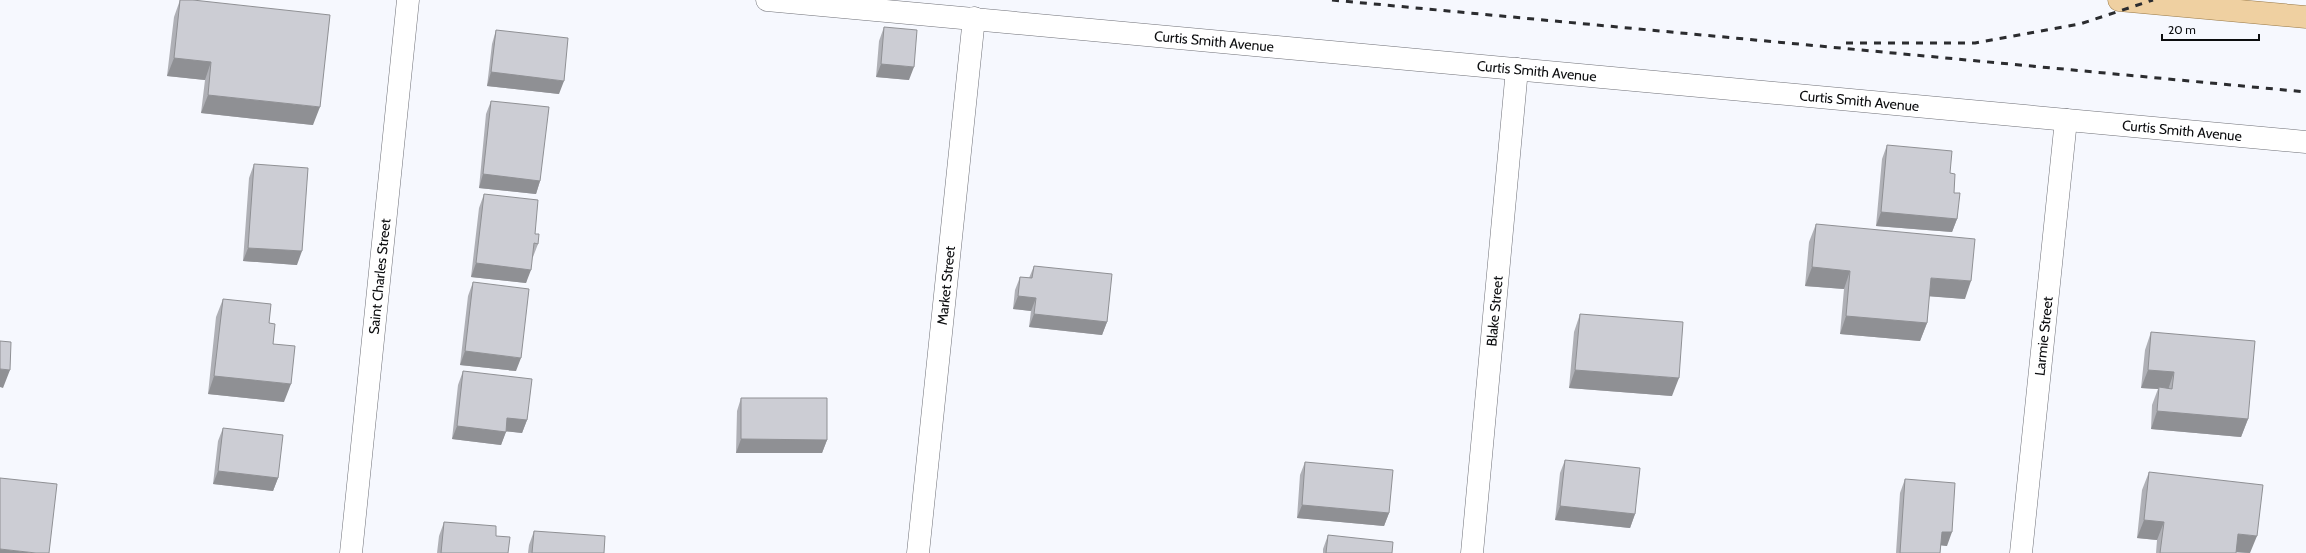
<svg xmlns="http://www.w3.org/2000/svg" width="2306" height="553" viewBox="0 0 2306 553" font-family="Cabin,sans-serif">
	<rect width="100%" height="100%" fill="#f6f8fe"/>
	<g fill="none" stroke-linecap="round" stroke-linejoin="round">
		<defs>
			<g id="minor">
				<path id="s1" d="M767,0L2306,142"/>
				<path id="s2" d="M351,553L408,0"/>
				<path id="s3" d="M918,553L974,18"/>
				<path id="s4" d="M1472,553L1517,69"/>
				<path id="s5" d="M2021,553L2066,120"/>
			</g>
			<path id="major" d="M2119,0L2306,17"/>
		</defs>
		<use href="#minor" stroke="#6f7077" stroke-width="23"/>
		<use href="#major" stroke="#987846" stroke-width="23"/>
		<use href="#minor" stroke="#fff" stroke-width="22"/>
		<use href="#major" stroke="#efd0a1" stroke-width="22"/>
		<path stroke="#2b2c2f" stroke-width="3" stroke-dasharray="7 7" stroke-linecap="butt" d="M1332,0L2306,92
			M1846,43H1975L2080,24L2153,0"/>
	</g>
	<path fill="#afb0b6" d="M180,0H193L313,125L201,113L205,80L167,76L174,17Z
		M884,27L909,80L876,77L879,41Z
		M496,30L559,94L487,86L492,44Z
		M491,101L540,181L536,194L479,188L486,114Z
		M1887,145L1950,173L1954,193L1957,219L1952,232L1876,226L1882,159Z
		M254,164L297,265L243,261L249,178Z
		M484,194L535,234L538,244L533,257H532L526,283L471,277L479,208Z
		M1816,224L1965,299L1929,296L1927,323L1920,341L1840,334L1844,289L1805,286L1809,242Z
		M1034,266L1107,322L1102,335L1029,327L1031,311L1013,309L1015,290L1020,277L1029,278Z
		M473,282L516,371L460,365L468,296Z
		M223,299L269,323L273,344L284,402L208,394L216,317Z
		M1580,314L1672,396L1569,388L1574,332Z
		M2151,332L2248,419L2241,437L2151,429L2152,405L2158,389L2141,388L2145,350Z
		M463,371L527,420L522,433L506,431L501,445L452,439L458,385Z
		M741,398L827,440L822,453H736L737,411Z
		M223,428L278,478L273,491L213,484L218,441Z
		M1565,460L1635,514L1630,528L1555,520L1560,473Z
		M1305,462L1389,513L1384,526L1297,518L1300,475Z
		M2149,472L2250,553L2236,552V553H2156L2157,540L2137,538L2142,490Z
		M1905,479L1947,546L1941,545L1940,553H1896L1900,493Z
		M444,522L496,536L508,553H437L439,536Z
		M534,531L604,553H528L529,545Z
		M1328,535L1392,553H1323V549Z"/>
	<path fill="#8f9094" d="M174,58L211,62L205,80L167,76Z
		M881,64L914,67L909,80L876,77Z
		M491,72L564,81L559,94L487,86Z
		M208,95L320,107L313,125L201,113Z
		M483,174L540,181L536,194L479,188Z
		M1881,212L1957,219L1952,232L1876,226Z
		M248,248L302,251L297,265L243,261Z
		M476,263L531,270L526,283L471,277Z
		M1812,267L1850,271L1844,289L1805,286Z
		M1931,278L1971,281L1965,299L1925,296Z
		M1018,296L1036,298L1031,311L1013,309Z
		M1034,314L1107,322L1102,335L1029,327Z
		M1846,316L1927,323L1920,341L1840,334Z
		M465,351L521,358L516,371L460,365Z
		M0,369L10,370L3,388L0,387Z
		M1575,370L1679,378L1672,396L1569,388Z
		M2148,370L2174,372L2168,390L2159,387L2158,389L2141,388Z
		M214,376L291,384L284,402L208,394Z
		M2157,411L2248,419L2241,437L2151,429Z
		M507,418L527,420L522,433L502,431Z
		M457,426L506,432L501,445L452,439Z
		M741,439L827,440L822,453H736Z
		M218,471L278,478L273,491L213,484Z
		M1302,505L1389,513L1384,526L1297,518Z
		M1560,506L1635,514L1630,528L1555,520Z
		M2144,520L2164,522L2157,540L2137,538Z
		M1942,532H1952L1947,546L1937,545Z
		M2238,534L2257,536L2250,553L2231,552Z
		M0,549L36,553H0Z"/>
	<path fill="#cccdd4" stroke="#8f9094" d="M180,0H193L330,15L320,107L208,95L211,62L174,58Z
		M884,27L917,30L914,67L881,64Z
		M496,30L568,38L564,81L491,72Z
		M491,101L549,107L540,181L483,174Z
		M1887,145L1952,151L1950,173L1955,174L1954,193H1960L1957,219L1881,212Z
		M254,164L308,168L302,251L248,248Z
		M484,194L538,200L535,234H539L538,244L534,243L531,270L476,263Z
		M1816,224L1975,239L1971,281L1931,278L1927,323L1846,316L1850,271L1812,267Z
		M1034,266L1112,274L1107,322L1034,314L1036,298L1018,296L1020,277L1032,278Z
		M473,282L529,289L521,358L465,351Z
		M223,299L271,304L269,323L275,324L273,344L295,346L291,384L214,376Z
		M1580,314L1683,322L1679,378L1575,370Z
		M2151,332L2255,341L2248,419L2157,411L2159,387L2172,389L2174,372L2148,370Z
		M0,341L11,342L10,370L0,369Z
		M463,371L532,379L527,420L507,418L506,432L457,426Z
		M741,398H827V440L741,439Z
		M223,428L283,435L278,478L218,471Z
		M1565,460L1640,468L1635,514L1560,506Z
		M1305,462L1393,470L1389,513L1302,505Z
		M2149,472L2263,485L2257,536L2238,534L2236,553H2160L2164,522L2144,520Z
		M0,478L57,484L49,553H36L0,549Z
		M1905,479L1955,483L1952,532H1942L1940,553H1900Z
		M444,522L496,526V536L510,537L508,553H441Z
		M534,531L605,536L604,553H532Z
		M1328,535L1393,542L1392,553H1326Z"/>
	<g text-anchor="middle" stroke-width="3" stroke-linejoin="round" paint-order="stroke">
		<g font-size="14" fill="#0c0d0f" stroke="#f6f8fe">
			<text dy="5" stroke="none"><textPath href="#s1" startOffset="449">Curtis Smith Avenue</textPath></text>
			<text dy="5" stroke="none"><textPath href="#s1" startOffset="773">Curtis Smith Avenue</textPath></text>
			<text dy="5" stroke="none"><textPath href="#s1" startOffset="1097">Curtis Smith Avenue</textPath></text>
			<text dy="5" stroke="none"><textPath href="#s1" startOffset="1421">Curtis Smith Avenue</textPath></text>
			<text dy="5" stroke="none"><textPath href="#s2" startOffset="278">Saint Charles Street</textPath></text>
			<text dy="5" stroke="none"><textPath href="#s3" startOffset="269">Market Street</textPath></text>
			<text dy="5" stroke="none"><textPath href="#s4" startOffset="243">Blake Street</textPath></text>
			<text dy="5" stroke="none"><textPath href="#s5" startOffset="218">Larmie Street</textPath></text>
		</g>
	</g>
	<path d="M2162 34v6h97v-6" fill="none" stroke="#0c0d0f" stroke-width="2"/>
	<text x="2168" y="34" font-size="12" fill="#0c0d0f" stroke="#f6f8fe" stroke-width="3" paint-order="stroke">20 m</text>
</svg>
